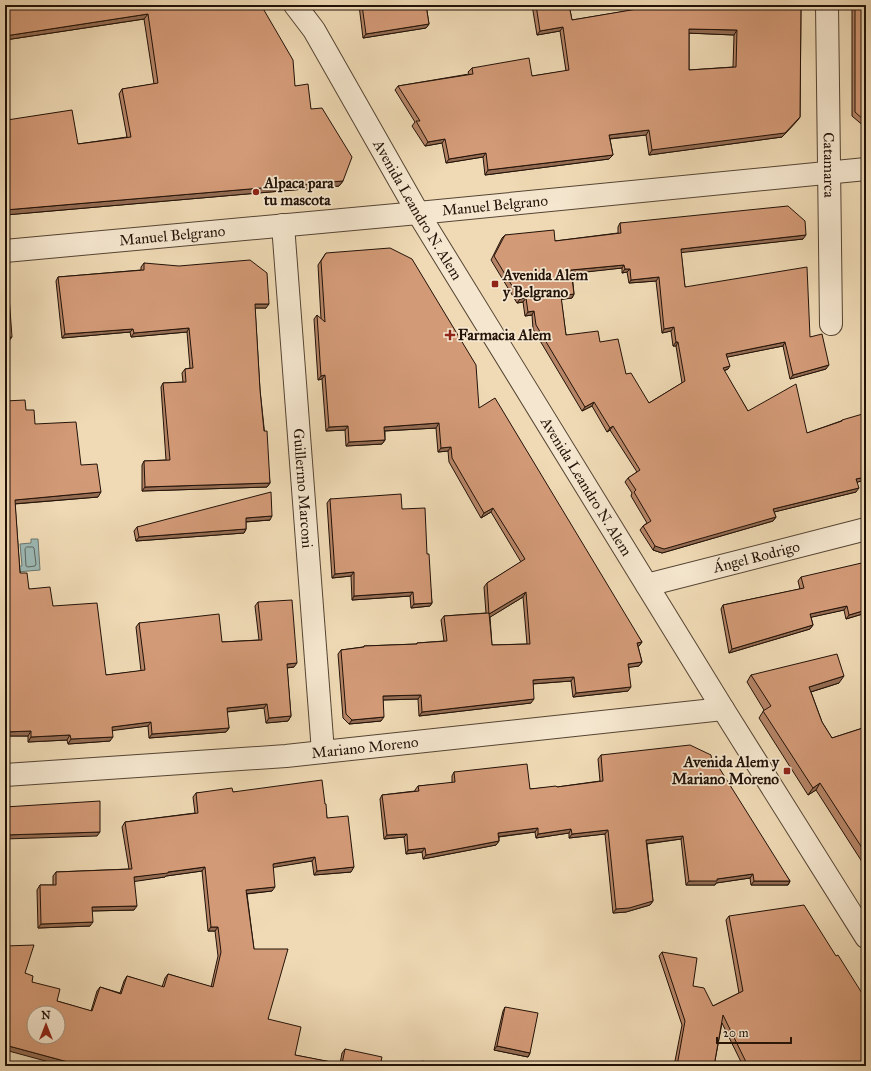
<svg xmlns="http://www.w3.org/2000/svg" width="871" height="1071" viewBox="0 0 871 1071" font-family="'IM FELL Great Primer',serif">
	<rect width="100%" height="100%" fill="#efdab5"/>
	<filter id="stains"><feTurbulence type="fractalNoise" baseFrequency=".005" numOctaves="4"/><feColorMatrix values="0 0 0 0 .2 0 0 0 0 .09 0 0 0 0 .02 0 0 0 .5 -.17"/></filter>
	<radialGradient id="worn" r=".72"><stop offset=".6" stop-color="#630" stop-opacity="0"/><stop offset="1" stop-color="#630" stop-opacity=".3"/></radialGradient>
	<path fill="#9cb9b5" stroke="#6b7670" d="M31,539H38L40,570L17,572L16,566H22L20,544L31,543Z"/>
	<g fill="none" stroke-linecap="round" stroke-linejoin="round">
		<path stroke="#5f665e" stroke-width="1" d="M27,547H33L34,548L36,564L35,566L28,567L26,566L25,549Z"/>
		<defs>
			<g id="minor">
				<path id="s1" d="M295,5L314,30L418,213L723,709L866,937"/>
				<path id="s2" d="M827,5L831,324"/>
				<path id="s3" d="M283,225L323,752"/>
				<path id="s4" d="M5,251L418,213L866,169"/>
				<path id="s5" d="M647,585L866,529"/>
				<path id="s6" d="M5,775L286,756L723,709"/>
			</g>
		</defs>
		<use href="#minor" stroke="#543" stroke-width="24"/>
		<use href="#minor" stroke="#f5e7cf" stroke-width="22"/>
	</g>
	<path fill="#b58466" stroke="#221208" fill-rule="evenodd" d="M5,5H261L295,86L311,109L343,181L339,186L5,215L7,120L78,144L127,137L119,94L122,89L154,84L144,19L5,40Z
		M359,5H426L429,24L426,28L363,38Z
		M532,5H569L572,20L633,10V5H801L800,117L797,121L782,137L649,155L646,135L610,139L613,155L609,159L485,175L483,157L446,163L442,143L425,146L412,126L415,122L395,90L398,86L469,74L468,72L472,68L532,76L566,71L560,31L537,35ZM689,33L734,35L733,67L689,70Z
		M852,5H866V128L852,116Z
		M620,223L803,239L681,252L685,287L810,337L826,369L790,379L783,346L727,357L728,369L724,371L748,411L807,433L841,421L842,420L866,480L857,482L856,492L774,512L776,517L773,521L662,553L653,550L640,530L643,526L647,523L631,496L632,493L625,482L628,478L637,472L610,430L607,432L592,406L582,411L533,329L532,315L525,316L523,302L517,303L491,260L502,238L505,235L555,241L618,233V227ZM622,268V273L627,272L629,283L656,281L662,333L671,331L673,346H676L682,383L649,403L626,374L600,342L566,335L561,299L572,298L574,294L572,273Z
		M326,253L479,408L642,642L639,646H638L642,662L639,666L629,667L628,691L573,697L571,681L533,684L531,703L419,716L418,699L383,700L381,721L349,724L343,718L338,654L341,650L363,647L364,646L416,644L417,643L444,641L441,620L444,616L486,613L484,587L487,583L521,562L491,512L481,518L449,462L448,451L438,452L436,428L385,431V440L382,444L346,446L345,430L326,431L322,379L318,380L314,319L317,315L321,319L318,265ZM523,597L527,644L492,645L490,617Z
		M144,263L266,308H255L260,390L270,483L267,487L142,491V465L144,461L166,460L161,387L163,383L183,382L182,373L185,369L190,368L187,332L131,337L130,332L62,338L56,281L58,277L141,270V267Z
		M5,401L26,410L35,424L81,465L98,497L15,504L20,573L29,589L53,606L106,675L141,671L136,627L139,623L222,642L259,640L255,606L258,602L294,667L287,668L291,716L288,721L266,723L264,708L227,712L229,728L226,732L149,738L148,726L113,730L110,741L68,744L67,740L28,742V736H5Z
		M330,499L402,509L427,554L432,603L430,606L411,608L410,596L352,600L351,576L332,578L327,503Z
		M270,520L246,522V529L244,533L136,541L134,531L137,527Z
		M801,577L866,613L846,619L844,610L811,617L813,625L810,629L729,653L721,609L723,605L800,589L798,581Z
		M751,675L839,683L811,692L822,722L832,738L866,727V868L816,790L808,795L759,718L764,710L747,682Z
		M601,755L713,768L790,881L788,885H751L750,878L716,883L715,885H686L681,839L647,844L653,901L650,905L626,912L613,913L605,834L569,838V833L536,838L535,832L499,837V841L496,845L423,859L422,852L406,854L404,837L384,839L380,799L382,795L415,791V790L418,786L452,783V776L454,772L530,789L557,787L600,781L598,759Z
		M233,792L325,804L327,818L351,872L314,875L312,861L273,867L272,891L247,894L254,949L268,1019L295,1055L340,1064L342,1053L345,1049L380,1066H64L25,973L32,982L57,1001L91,1011L97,991L100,987L120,993L124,981L127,976L162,987L165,978L168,974L211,987L218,956L215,931H208L202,871L166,876L165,877L134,881V910L92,911L90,926L38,928L37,890L40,885H53V876L56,872L129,869L122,827L125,822L195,813L193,797L196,793Z
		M729,916L866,1066H798V1065L797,1066H743L722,1023L714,1066H674L682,1025L659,956L662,952L693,986L713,1006L739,993L726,920Z
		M505,1007L530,1053L528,1057L494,1050L503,1011Z"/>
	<path fill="#946c53" stroke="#221208" d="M148,14L144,19L5,40V36Z
		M429,24L426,28L363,38L366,34Z
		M563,27L560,31L537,35L540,31Z
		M689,29L737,30L734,35L686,33Z
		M800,117L797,121L782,137L649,155L652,150Z
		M649,130L646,135L606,139L609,135Z
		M445,139L442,143L425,146L428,142Z
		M486,153L483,157L446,163L449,159Z
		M613,155L609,159L485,175L488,170Z
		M343,181L339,186L5,215V210Z
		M806,235L803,239L678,253L681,249Z
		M624,265L622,268L569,274L571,270Z
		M625,269H630L627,272L622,273Z
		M659,277L656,281L629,283L631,280Z
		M574,294L572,298L558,300L561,296Z
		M526,298L523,302L517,303L520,299Z
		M255,304H269L266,308H252Z
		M534,311L532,315L525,316L528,312Z
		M674,327L671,331L662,333L664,329Z
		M189,328L187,332L131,337L134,333Z
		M133,329L130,332L62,338L65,334Z
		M12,337L9,341H5V338Z
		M676,342H678L676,346H673Z
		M785,342L783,346L723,358L726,354Z
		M829,365L826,369L790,379L793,375Z
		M730,366L728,369L720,372L723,368Z
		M325,375L322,379L318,380L321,376Z
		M594,402L592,406L582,411L585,407Z
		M439,423L436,428L382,431L384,427Z
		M348,426L345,430L326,431L329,427Z
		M613,426L610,430L607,432L610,428Z
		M385,440L382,444L346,446L349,442Z
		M451,447L448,451L438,452L441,448Z
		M866,477V480L854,483L856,479Z
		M270,483L267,487L142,491L145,487Z
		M859,488L856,492L770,513L773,509Z
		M101,492L98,497L12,504L15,500Z
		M493,508L491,512L481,518L484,513Z
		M272,516L270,520L243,522L246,518Z
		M776,517L773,521L662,553L653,550L655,546Z
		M246,529L244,533L136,541L139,537Z
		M354,572L351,576L332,578L335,574Z
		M413,592L410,596L352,600L354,596Z
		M526,592L523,597L487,619L489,614Z
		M432,603L430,606L411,608L414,604Z
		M847,606L844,610L808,618L810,614Z
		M866,610V613L846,619L849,615Z
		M813,625L810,629L729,653L732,649Z
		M642,642L639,646L634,647L637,643Z
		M642,662L639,666L625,668L628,664Z
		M297,663L294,667L284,668L287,664Z
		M844,676L839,683L804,694L809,687Z
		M574,677L571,681L530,684L533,680Z
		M631,687L628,691L573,697L576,693Z
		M421,695L418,699L380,700L383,696Z
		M534,699L531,703L419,716L422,712Z
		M267,704L264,708L224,712L227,708Z
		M291,716L288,721L266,723L269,718Z
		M384,717L381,721L349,724L352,720Z
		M151,722L148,726L109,731L112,727Z
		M229,728L226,732L149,738L152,734Z
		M31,731L28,736H5V732Z
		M70,735L67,740L28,742L31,737Z
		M113,737L110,741L68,744L71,739Z
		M820,783L816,790L808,795L813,788Z
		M538,828L535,832L495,837L498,833Z
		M571,829L569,833L536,838L538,834Z
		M608,830L605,834L569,838L572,834Z
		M100,832L97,836L5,839V835Z
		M407,834L404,837L384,839L387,835Z
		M683,836L681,839L644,844L646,840Z
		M499,841L496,845L423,859L426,855Z
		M425,848L422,852L406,854L408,850Z
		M315,857L312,861L270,868L273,864Z
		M205,867L202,871L166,876L165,877L131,882L134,877Z
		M354,867L351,872L314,875L317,871Z
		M753,874L750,878L716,883L715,885H686L689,881L717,879Z
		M754,881H790L788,885H751Z
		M275,887L272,891L243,894L246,890Z
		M653,901L650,905L626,912L613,913L616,909Z
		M137,906L134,910L89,911L92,907Z
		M93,922L90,926L38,928L41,924Z
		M211,927H218L215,931H208Z
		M5,1045L83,1066H64L5,1050Z
		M497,1046L530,1053L528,1057L494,1050Z
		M801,1061L798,1065L791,1066Z"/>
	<path fill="#d39a77" stroke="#221208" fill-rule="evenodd" d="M5,5H261L293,60L295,86L308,84L311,109L322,108L352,157L343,181L5,210V107L7,120L72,110L78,144L131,137L122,89L158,83L148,14L5,36Z
		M362,5H426L429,24L366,34Z
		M536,5H569L572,20L637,9L636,5H801L800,117L785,133L652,150L649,130L609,135L613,155L488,170L486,153L449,159L445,139L428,142L416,121H420L398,86L473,74L472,68L529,58L532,76L569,70L563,27L540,31ZM689,29L737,30L736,67L689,70Z
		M855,5H866V122L855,112Z
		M788,206L805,221L806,235L681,249L685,287L807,267L810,337L822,334L829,365L793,375L785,342L726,354L730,366L723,368L748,411L796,384L807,433L842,421V420L866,413V477L856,479L859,488L773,509L776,517L664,549L655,546L643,526L651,521L634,492L636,490L628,478L640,470L613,426L610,428L594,402L585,407L536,325L534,311L528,312L526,298L520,299L494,256L505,235L554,230L555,241L621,233L620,223ZM624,265L625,269H630L631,280L659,277L664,329L674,327L676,342H678L685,381L649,403L631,373L626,374L618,339L600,342L598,331L566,335L561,296L574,294L571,270Z
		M390,248L412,259L476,365L479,408L495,398L642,642L637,643L642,662L628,664L631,687L576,693L574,677L533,680L534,699L422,712L421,695L383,696L384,717L352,720L346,714L341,650L364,647V646L417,644V643L447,641L444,616L489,613L492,645L530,644L526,592L489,614L487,583L525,559L493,508L484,513L452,458L451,447L441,448L439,423L384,427L385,440L349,442L348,426L329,427L325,375L321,376L317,315L325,322L321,261L326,253Z
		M250,260L267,273L269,304H255L260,390L264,431H267L270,483L145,487L144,461L170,460L163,383L186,382L185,369L193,368L189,328L134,333L133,329L65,334L58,277L144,270V263L179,266Z
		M5,282H8L12,337L5,338Z
		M25,400L26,410H34L35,424L76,422L81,465L97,464L101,492L15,500L20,573H27L29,589L50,587L53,606L97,603L106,675L145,670L139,623L219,614L222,642L262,640L258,602L292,600L297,663L287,664L291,716L269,718L267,704L227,708L229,728L152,734L151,722L112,727L113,737L71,739L70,735L31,737V731L5,732V401Z
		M271,492L272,516L246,518V529L139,537L137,527Z
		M401,494L402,509L425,508L427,554H429L432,603L414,604L413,592L354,596V572L335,574L330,499Z
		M866,562V610L849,615L847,606L810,614L813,625L732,649L723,605L804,588L801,577Z
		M837,654L844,676L809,687L822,722L832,738L866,727V854L820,783L813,788L763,711L771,706L751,675Z
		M690,745L711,755L713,768L718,766L790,881H754L753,874L717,879V881H689L683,836L646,840L653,901L629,908L616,909L608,830L572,834L571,829L538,834V828L498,833L499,841L426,855L425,848L408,850L407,834L387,835L382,795L419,791L418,786L455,782L454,772L527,764L530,789L556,786L557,787L603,781L601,755Z
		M322,780L325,804H326L327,818L348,816L354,867L317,871L315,857L278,863L273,864L275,887L246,890L254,949H288L268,1019L301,1027L295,1055L342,1064L345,1049L382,1057L380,1066H164L157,1064L156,1066H83L5,1045V946L34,945L25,973L33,976L32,982L60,989L57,1001L92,1011L100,987L121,994L127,976L164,987L168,974L213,987L221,952L218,927H211L205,867L168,872V873L134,877L137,906L92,907L93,922L41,924L40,885H56V872L132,869L125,822L198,813L196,793L232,788L233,792ZM34,1013H58V1037H34Z
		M100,801V832L5,835V807Z
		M804,905L836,956L838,955L860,990L866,999V1066H803L801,1061L791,1066H748L723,1015L714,1066H677L685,1021L662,952L697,958L693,986L704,988L713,1006L743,991L729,916Z
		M505,1007L538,1013L530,1053L497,1046Z
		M422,1061L444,1066H421Z"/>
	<g fill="#8f2418" stroke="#f5e7cf" stroke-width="1.5">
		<circle cx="256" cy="192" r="4"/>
		<rect x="491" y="280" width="8" height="8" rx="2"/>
		<path d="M448 329h4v4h4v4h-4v4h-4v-4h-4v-4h4z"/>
		<rect x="783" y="767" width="8" height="8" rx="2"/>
	</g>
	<g text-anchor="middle" stroke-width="3.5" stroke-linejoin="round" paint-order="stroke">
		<g font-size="15" fill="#221208" stroke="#f5e7cf">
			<text dy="5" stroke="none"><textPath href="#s2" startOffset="160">Catamarca</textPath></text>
			<text dy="5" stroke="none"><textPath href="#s4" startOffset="492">Manuel Belgrano</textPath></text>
			<text dy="5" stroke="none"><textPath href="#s1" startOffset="239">Avenida Leandro N. Alem</textPath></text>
			<text dy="5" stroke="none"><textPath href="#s4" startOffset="168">Manuel Belgrano</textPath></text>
			<text dy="5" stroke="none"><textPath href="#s1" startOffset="563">Avenida Leandro N. Alem</textPath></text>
			<text dy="5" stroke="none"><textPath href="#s3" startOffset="264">Guillermo Marconi</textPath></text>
			<text dy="5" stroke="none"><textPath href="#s5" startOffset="113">Ángel Rodrigo</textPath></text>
			<text dy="5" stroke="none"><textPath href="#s6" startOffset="361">Mariano Moreno</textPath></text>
		</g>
		<g font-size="15" font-weight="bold" fill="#221208" stroke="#f5e7cf" text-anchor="start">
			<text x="264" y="188">Alpaca para<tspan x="264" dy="17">tu mascota</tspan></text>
			<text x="503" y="280">Avenida Alem<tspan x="503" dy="17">y Belgrano</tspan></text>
			<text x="458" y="340">Farmacia Alem</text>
			<text x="779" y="767" text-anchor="end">Avenida Alem y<tspan x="779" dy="17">Mariano Moreno</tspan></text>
		</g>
	</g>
	<rect width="871" height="1071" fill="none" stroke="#efdab5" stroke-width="20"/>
	<rect x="6" y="6" width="859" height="1059" fill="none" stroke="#221208" stroke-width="2"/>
	<rect x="10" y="10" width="851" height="1051" fill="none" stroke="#221208"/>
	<g transform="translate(46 1025)"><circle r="19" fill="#f5e7cf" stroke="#a1927f"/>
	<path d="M0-3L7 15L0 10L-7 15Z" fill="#8f2418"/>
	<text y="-6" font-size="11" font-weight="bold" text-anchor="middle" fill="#221208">N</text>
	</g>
	<path d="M717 1037v6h74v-6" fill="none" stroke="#221208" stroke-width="2"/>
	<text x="723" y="1037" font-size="12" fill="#221208" stroke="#f5e7cf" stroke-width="3" paint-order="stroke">20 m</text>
	<rect width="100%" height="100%" filter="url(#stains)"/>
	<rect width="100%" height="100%" fill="url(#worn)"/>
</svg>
